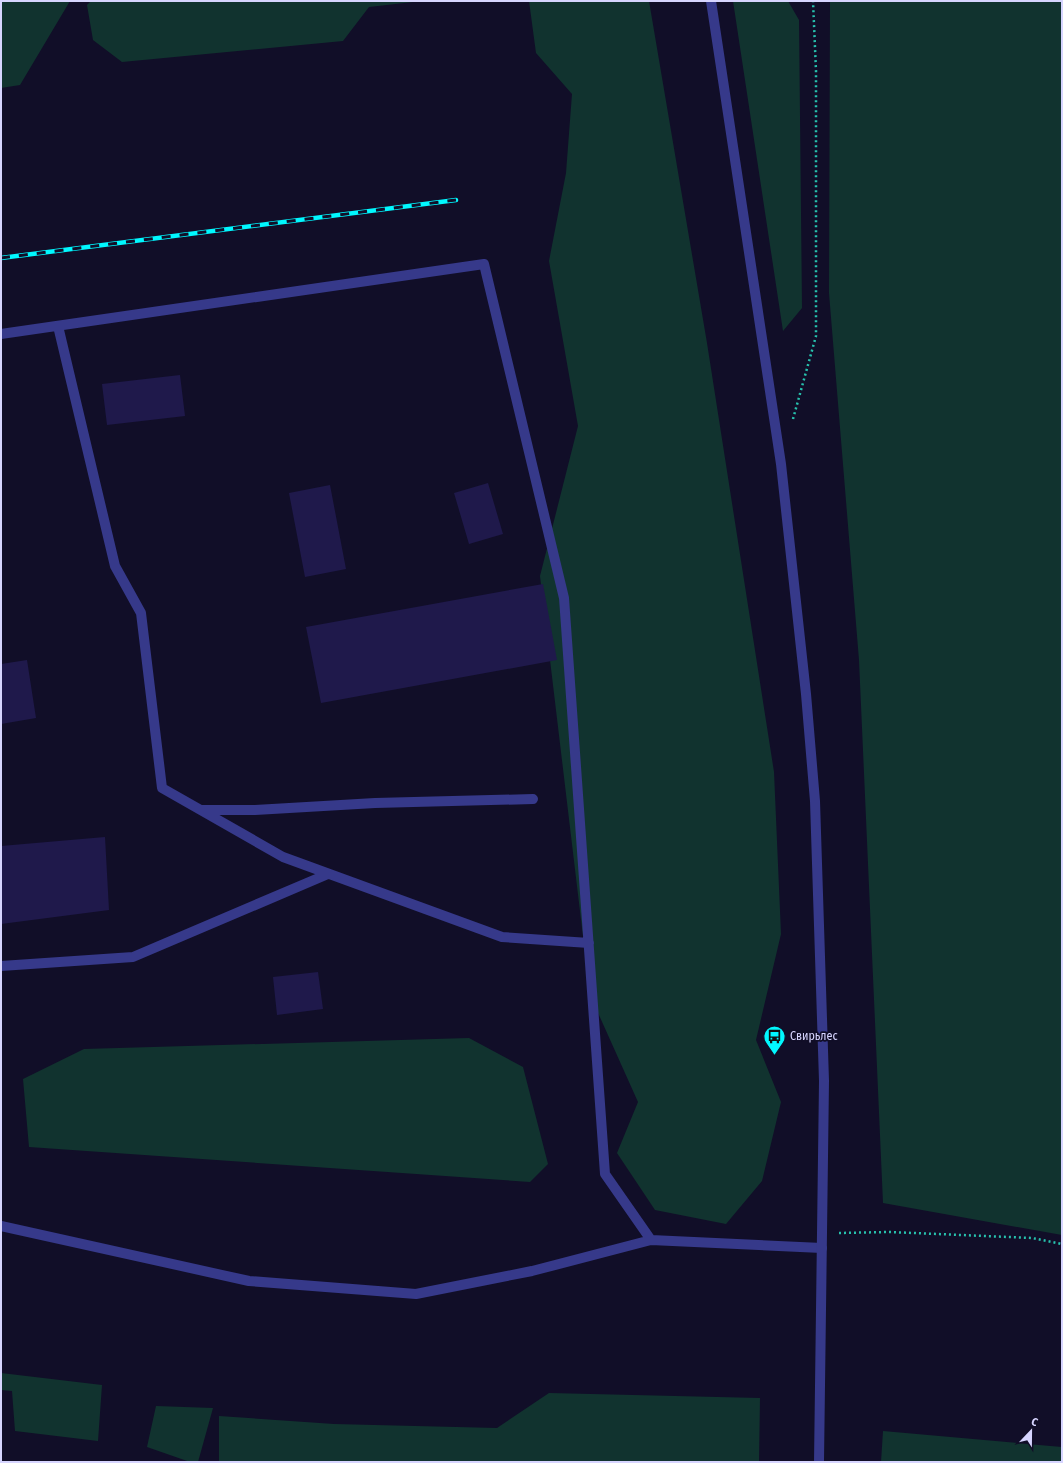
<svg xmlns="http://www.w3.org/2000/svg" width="1063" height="1463" viewBox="0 0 1063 1463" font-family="'Fira Sans Condensed',sans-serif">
	<rect width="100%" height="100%" fill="#110e28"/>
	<path fill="#11332f" d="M1,1H70L20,85L1,88Z
		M91,1H422L369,7L343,41L122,62L93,40L87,5Z
		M529,1H649L707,343L774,772L781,934L756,1040L781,1102L762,1181L726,1224L655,1210L617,1153L638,1102L590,995L540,576L578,426L549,261L566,173L572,94L536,53Z
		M733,1H788L799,20L802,308L783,331Z
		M830,1H1062V1235L883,1203L859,660L829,293Z
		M469,1038L523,1067L548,1164L530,1182L29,1147L23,1079L84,1049Z
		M1,1373L102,1385L98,1441L15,1431L12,1391L1,1390Z
		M549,1393L760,1398L759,1462H219V1416L334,1424L497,1428Z
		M156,1406L213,1408L198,1462H190L147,1447Z
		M883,1431L1062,1447V1462H881Z"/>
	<path fill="#1f194b" d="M180,375L185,416L107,425L102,384Z
		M488,483L503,534L469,544L454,493Z
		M330,485L346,569L305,577L289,493Z
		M543,584L557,660L321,703L306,627Z
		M27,660L36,718L1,724V664Z
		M105,837L109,910L1,924V846Z
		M318,972L323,1009L277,1015L273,977Z"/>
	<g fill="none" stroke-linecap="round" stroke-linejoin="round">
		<path stroke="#27c1ad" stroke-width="2.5" stroke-dasharray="2 3" stroke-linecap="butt" d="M793,419L816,336V71L813,1
			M839,1233L890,1232L1032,1238L1062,1244"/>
		<path stroke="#36398a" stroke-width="10" d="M58,326L115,566L141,613L162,788L283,857L502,937L589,943
			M1,334L484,264L564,598L605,1174L651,1240
			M202,810H255L375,803L533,799
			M1,966L133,957L328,874
			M1,1226L249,1281L416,1294L532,1271L651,1240L822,1248"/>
		<path stroke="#36398a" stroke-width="10" d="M711,1L781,464L806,694L815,801L824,1081L819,1462"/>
		<defs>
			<path id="rail" d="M1,258L456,200"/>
		</defs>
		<use href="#rail" stroke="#01f8ff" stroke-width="4.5"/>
		<use href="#rail" stroke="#110e28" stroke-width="3" stroke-dasharray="9" stroke-linecap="butt"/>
	</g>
	<defs>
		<symbol id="bus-pin" viewBox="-11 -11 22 30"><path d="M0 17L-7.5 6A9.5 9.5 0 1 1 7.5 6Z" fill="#01f8ff" stroke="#110e28"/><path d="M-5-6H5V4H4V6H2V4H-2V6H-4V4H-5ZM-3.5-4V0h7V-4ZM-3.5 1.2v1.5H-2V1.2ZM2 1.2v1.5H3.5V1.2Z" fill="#111"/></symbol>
	</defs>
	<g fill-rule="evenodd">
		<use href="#bus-pin" x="762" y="1024" width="25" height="34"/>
	</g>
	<g text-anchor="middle" stroke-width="3.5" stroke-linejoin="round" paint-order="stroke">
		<g font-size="12" fill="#d7d5ff" stroke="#110e28" text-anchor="start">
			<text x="790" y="1040">Свирьлес</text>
		</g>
	</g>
	<rect width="1063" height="1463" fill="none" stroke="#d7d5ff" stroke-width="4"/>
	<g transform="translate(1031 1431) rotate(22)" stroke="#110e28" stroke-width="3" paint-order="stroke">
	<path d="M0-3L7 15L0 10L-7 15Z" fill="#d7d5ff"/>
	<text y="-6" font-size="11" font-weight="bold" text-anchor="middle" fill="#d7d5ff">С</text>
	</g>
</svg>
